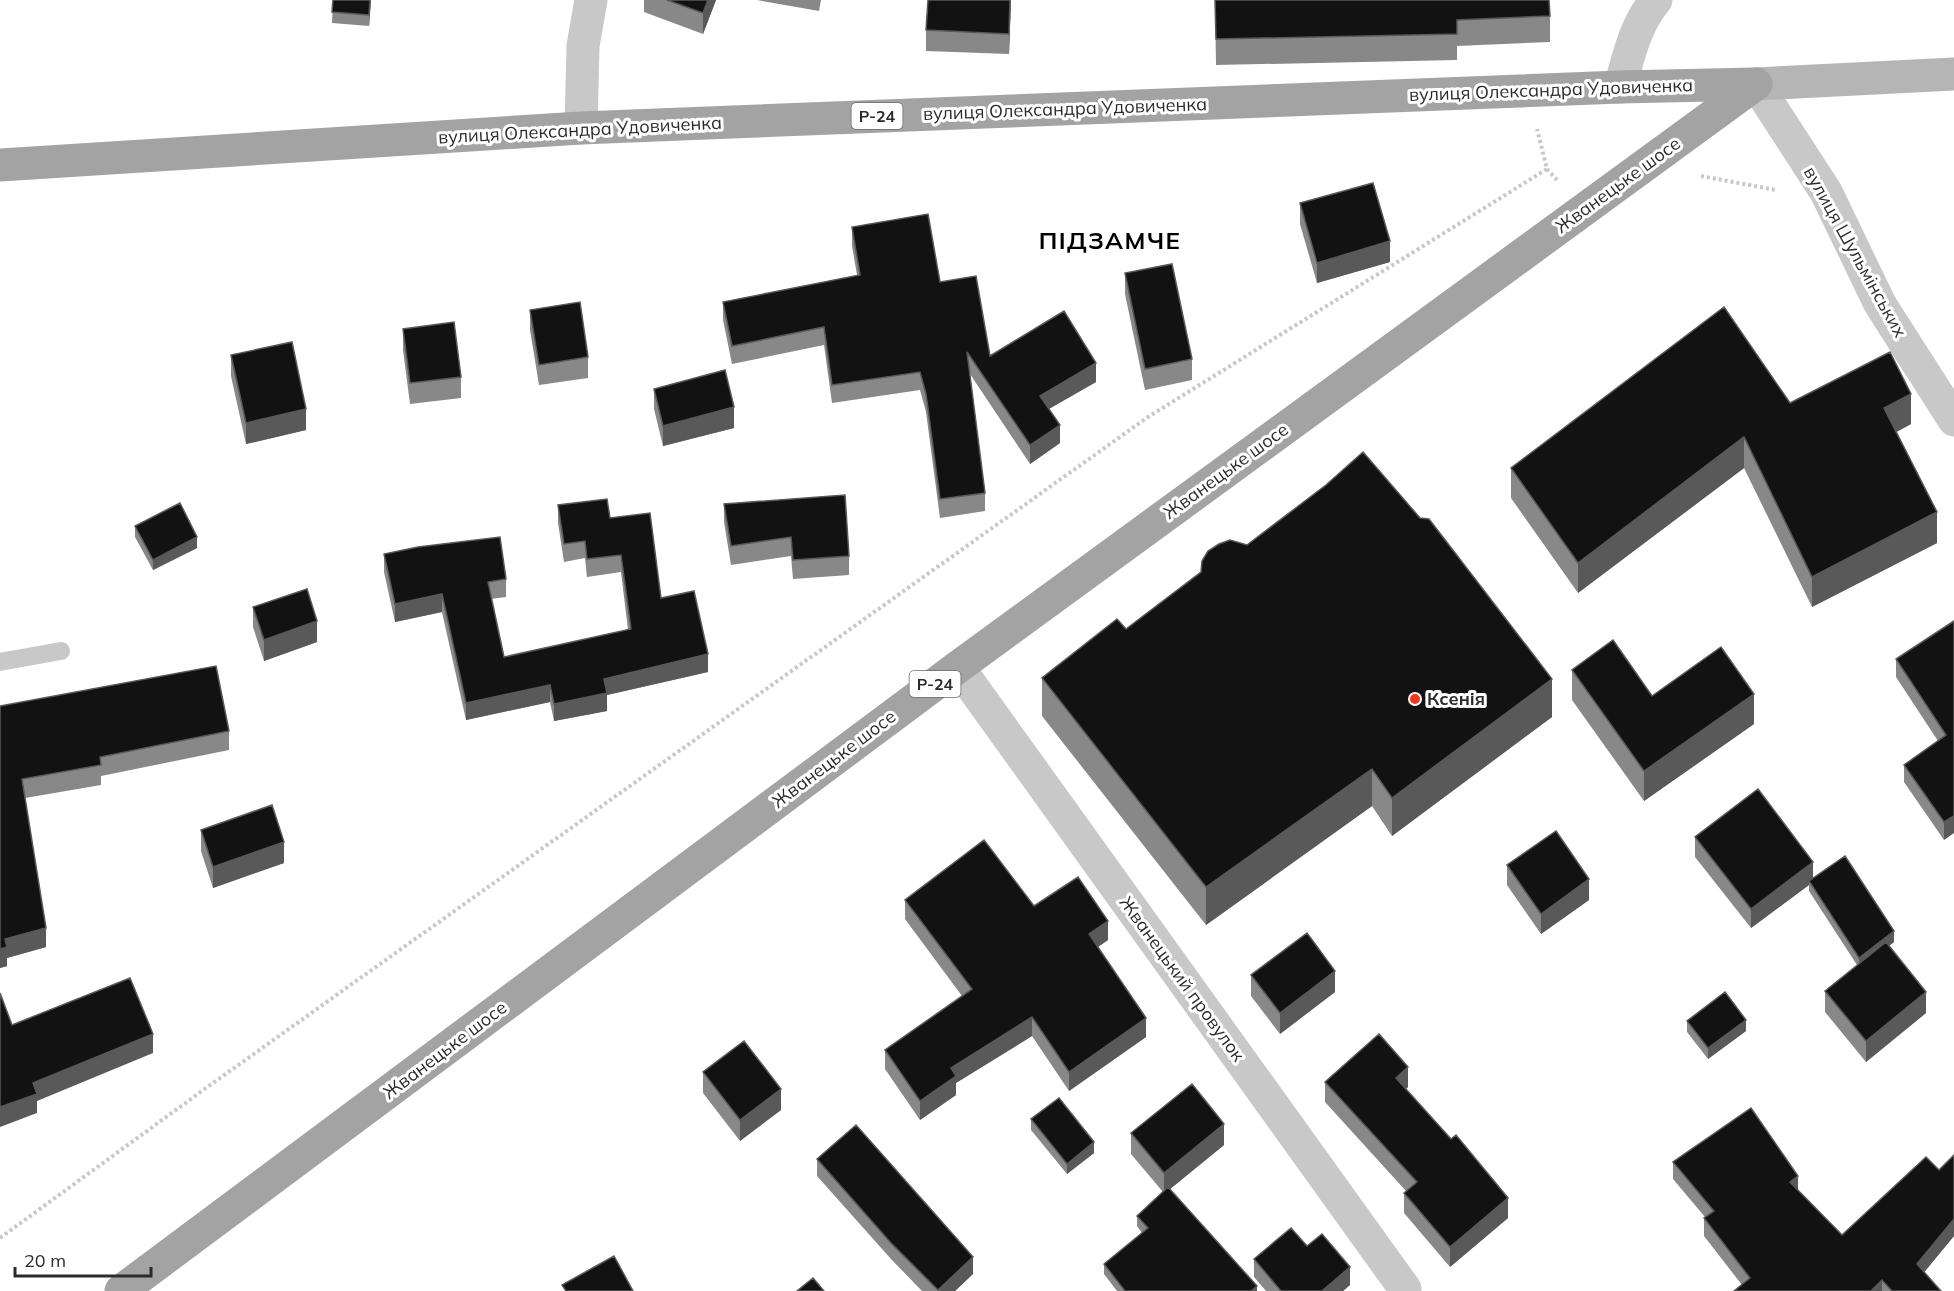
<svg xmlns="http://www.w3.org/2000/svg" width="1954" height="1291" viewBox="0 0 1954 1291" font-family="Mulish,sans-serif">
	<rect width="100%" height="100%" fill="#fff"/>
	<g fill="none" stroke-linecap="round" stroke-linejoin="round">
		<path stroke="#c8c8c8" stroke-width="4" stroke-dasharray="3 3" stroke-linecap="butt" d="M1547,169L1557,180
			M1701,176L1776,190
			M0,1238L206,1088L1148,417L1547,169L1537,129"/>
		<path stroke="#c8c8c8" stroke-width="18" d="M0,662L61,651"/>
		<path stroke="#c8c8c8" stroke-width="33" d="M1756,84L1826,192L1880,304L1954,420
			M1620,87C1629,55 1635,25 1656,0
			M581,128L583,46L591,0
			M958,667L1405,1289L1403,1291"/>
		<path stroke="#b5b5b5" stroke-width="33" d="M1756,84L1954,74"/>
		<path stroke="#a3a3a3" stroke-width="33" d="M0,165L581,128L1620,87L1756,84
			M121,1291L958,667L1756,84"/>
	</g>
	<path fill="#888" d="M333,0H371L369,26L332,23Z
		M644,0H716L703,34L644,12Z
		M757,0H821L819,11Z
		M1011,0L1009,54L926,51V30Z
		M1215,0L1550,16V42L1457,46V60L1216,65Z
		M1300,203L1390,262L1317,283L1300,224Z
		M852,227L940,282L990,356L1096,382L1049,409L1060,443L1030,464L970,374L985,493V511L940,518L926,412L920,390L832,403L824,345L732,364L723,320V302L857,275L852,246Z
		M1125,273L1192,359V380L1145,390L1125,294Z
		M530,310L588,357V378L539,385L530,330Z
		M403,329L461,377V398L410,404L403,350Z
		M231,355L306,430L246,444L231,376Z
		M654,389L734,428L663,446L654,409Z
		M1790,403L1911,424L1897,432L1937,543L1812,607L1744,468L1578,593L1511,498V468Z
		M724,504L849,556V575L793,579L791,556L731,565L724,522Z
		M558,505L610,518L708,672L607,695V711L554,721L550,702L466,720L442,612L395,622L384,572V554L506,579V597L491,599L504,657L628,630L621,572L587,577L585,558L564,562L558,523Z
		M135,526L197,548L153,570L135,537Z
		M1201,572L1552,717L1392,836L1372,806L1206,925L1042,716V678L1126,629Z
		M253,607L317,642L264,661L253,627Z
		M1954,621L1944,840L1904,782V765L1938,741L1896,677V659Z
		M1572,670L1652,696L1754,724L1644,801L1572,700Z
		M0,706L229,731V750L101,776V785L25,798L46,947L7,958V966L0,968Z
		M201,830L284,863L213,888L201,851Z
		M1695,837L1813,878L1894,942L1889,946L1926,1013L1866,1062L1825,1012V991L1857,965L1809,891V885L1751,928L1695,857Z
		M1507,865L1589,900L1541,934L1507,885Z
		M905,900L1034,906L1108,940L1098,947L1146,1037L1069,1091L1032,1036L956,1083V1095L920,1120L885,1069V1050L962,996L905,919Z
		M1251,975L1335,992L1280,1034L1251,996Z
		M1687,1021L1746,1031L1708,1059L1687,1032Z
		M703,1072L781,1110L740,1141L703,1093Z
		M1325,1082L1408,1087L1406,1089L1508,1218L1450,1267L1404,1213V1193L1406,1191L1325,1102Z
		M1031,1119L1094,1153L1067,1174L1031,1130Z
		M1131,1133L1224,1145L1170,1189L1257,1291H1117L1104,1274V1264L1142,1233L1137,1226V1216L1163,1192L1131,1154Z
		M817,1159L973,1274L955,1291H922L891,1259L817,1176Z
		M1673,1162L1798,1190L1842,1235L1954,1236L1924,1272L1941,1291H1734L1742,1285L1704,1236V1218L1705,1217L1673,1179Z
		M1307,1246L1350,1285L1343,1291H1266L1254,1277V1259Z"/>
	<path fill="#595959" d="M370,0H371L369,26V15Z
		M708,0H716L703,34V13Z
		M1010,0H1011L1009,54V34Z
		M1390,241V262L1317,283V263Z
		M1096,363V382L1040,414V396Z
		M1911,394V424L1884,438V408Z
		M734,407V428L663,446V426Z
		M306,409V430L246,444V423Z
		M1060,425V443L1030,464V445Z
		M1744,437V468L1578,593V563Z
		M1937,512V543L1812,607V577Z
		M197,537V548L153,570V560Z
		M442,594V612L395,622V604Z
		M317,621V642L264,661V640Z
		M708,654V672L607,695V711L554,721V704L604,679Z
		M1552,679V717L1392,836V798Z
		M550,685V702L466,720V703Z
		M1754,694V724L1644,801V771Z
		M1372,769V806L1206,925V887Z
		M1954,816V833L1944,840V822Z
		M284,842V863L213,888V867Z
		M1813,862V881H1809V885L1751,928V909Z
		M1589,879V900L1541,934V914Z
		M1108,921V940L1089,953V934Z
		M46,928V947L7,958V966L0,968V949L5,939Z
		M1894,931V942L1859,968V958Z
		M1335,971V992L1280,1034V1013Z
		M1926,992V1013L1866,1062V1041Z
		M1032,1017V1036L956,1083V1095L920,1120V1101L951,1068Z
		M1146,1018V1037L1069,1091V1072Z
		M1746,1020V1031L1708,1059V1048Z
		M153,1034V1053L37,1101V1113L0,1127V1107L33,1083Z
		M1408,1067V1087L1396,1098V1078Z
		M781,1089V1110L740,1141V1120Z
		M1224,1124V1145L1164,1194V1173Z
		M1094,1142V1153L1067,1174V1164Z
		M1798,1176V1194L1790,1182Z
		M1508,1198V1218L1450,1267V1247Z
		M1954,1219V1236L1917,1281V1264Z
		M973,1257V1274L955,1291H938Z
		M1350,1267V1285L1343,1291H1322Z
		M1882,1280V1291H1871Z
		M1257,1286V1291H1251Z"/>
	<path fill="#121212" stroke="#595959" stroke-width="1.5" d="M333,0H370L369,15L332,12Z
		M667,0H708L703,13Z
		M928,0H1010L1009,34L926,30Z
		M1215,0H1549L1550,16L1457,20V34L1216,39Z
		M1373,183L1390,241L1317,263L1300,203Z
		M928,214L940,282L976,276L990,356L1064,311L1096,363L1040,396L1060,425L1030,445L967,352L985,493L940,499L926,394L920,372L832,385L824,327L732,346L723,302L860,275L852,227Z
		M1172,264L1192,359L1145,369L1125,273Z
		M580,302L588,357L539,365L530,310Z
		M1724,307L1790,403L1890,352L1911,394L1884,408L1937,512L1812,577L1744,437L1578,563L1511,468Z
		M454,322L461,377L410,383L403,329Z
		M292,342L306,409L246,423L231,355Z
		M725,370L734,407L663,426L654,389Z
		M1363,452L1420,518L1429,519L1552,679L1392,798L1372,769L1206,887L1042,678L1117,619L1126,629L1201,572L1202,561L1208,551L1219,544L1230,540L1247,545L1326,485Z
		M845,495L849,556L793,560L791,537L731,546L724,504Z
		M607,499L610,518L650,513L661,598L694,591L708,654L604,679L607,693L554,704L550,685L466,703L442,594L395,604L384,554L418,547L500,537L506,579L488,582L504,657L631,629L621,555L587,559L585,541L564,544L558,505Z
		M180,503L197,537L153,560L135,526Z
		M307,589L317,621L264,640L253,607Z
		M1954,621V816L1944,822L1904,765L1946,735L1896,659Z
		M1613,640L1652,696L1721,647L1754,694L1644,771L1572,670Z
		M216,666L229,731L100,757L101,765L22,779L46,928L5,939L7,947L0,949V706Z
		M1758,789L1813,862L1751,909L1695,837Z
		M272,805L284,842L213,867L201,830Z
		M1556,831L1589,879L1541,914L1507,865Z
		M984,840L1034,906L1078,877L1108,921L1089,934L1146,1018L1069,1072L1032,1017L951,1068L956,1076L920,1101L885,1050L972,989L905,900Z
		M1845,856L1894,931L1859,958L1809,881Z
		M1307,933L1335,971L1280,1013L1251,975Z
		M1886,942L1926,992L1866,1041L1825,991Z
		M130,978L153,1034L33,1083L37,1094L0,1107V993L12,1025Z
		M1725,992L1746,1020L1708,1048L1687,1021Z
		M1379,1034L1408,1067L1396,1078L1451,1139L1456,1135L1508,1198L1450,1247L1404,1193L1417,1182L1325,1082Z
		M744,1041L781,1089L740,1120L703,1072Z
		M1192,1084L1224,1124L1164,1173L1131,1133Z
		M1059,1098L1094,1142L1067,1164L1031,1119Z
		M1751,1108L1798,1176L1790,1182L1842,1235L1926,1157L1939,1170L1954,1155V1219L1917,1264L1941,1291H1892L1882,1280L1871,1291H1734L1750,1278L1704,1218L1714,1211L1673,1162Z
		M856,1125L973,1257L938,1290L891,1243L817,1159Z
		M1168,1187L1257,1286L1251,1291H1125L1104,1264L1148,1228L1137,1216Z
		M1291,1228L1307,1246L1322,1234L1350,1267L1322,1291H1281L1254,1259Z
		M614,1256L633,1291H566L562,1285Z
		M813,1278L824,1291H797Z"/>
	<circle fill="#ef3720" stroke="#fff" stroke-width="2" cx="1415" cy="699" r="6"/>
	<g text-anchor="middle" stroke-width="6" stroke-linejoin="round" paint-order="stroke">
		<g fill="#fff" stroke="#6b6b6b" stroke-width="1.5">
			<rect x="851.5" y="103" width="51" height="26" rx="4.5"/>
			<rect x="909.5" y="671" width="51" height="26" rx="4.5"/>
		</g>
		<g font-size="16" font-weight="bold" fill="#2b2b2b">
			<text x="877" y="122">Р-24</text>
			<text x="935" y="690">Р-24</text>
		</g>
		<g font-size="18" fill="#2b2b2b" stroke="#fff">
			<text transform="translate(1551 90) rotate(-2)" y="6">вулиця Олександра Удовиченка</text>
			<text transform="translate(1065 109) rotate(-2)" y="6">вулиця Олександра Удовиченка</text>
			<text transform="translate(580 130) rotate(-3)" y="6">вулиця Олександра Удовиченка</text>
			<text transform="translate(1618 185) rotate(-36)" y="6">Жванецьке шосе</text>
			<text transform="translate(1855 252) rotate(61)" y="6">вулиця Шульмінських</text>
			<text transform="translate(1226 471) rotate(-36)" y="6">Жванецьке шосе</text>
			<text transform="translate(834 759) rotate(-37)" y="6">Жванецьке шосе</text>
			<text transform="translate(1182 979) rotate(54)" y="6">Жванецький провулок</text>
			<text transform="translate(445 1050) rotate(-37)" y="6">Жванецьке шосе</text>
		</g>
		<g font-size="18" font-weight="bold" fill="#2b2b2b" stroke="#fff" text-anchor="start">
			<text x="1427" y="705">Ксенія</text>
		</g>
		<g font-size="24" font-weight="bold" letter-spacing="1.5" fill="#000" stroke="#fff">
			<text x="1110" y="249">ПІДЗАМЧЕ</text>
		</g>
	</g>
	<path d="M15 1267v9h136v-9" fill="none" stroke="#2b2b2b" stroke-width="3"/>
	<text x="24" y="1267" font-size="18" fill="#2b2b2b" stroke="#ffffff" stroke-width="4.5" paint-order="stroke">20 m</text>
</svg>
